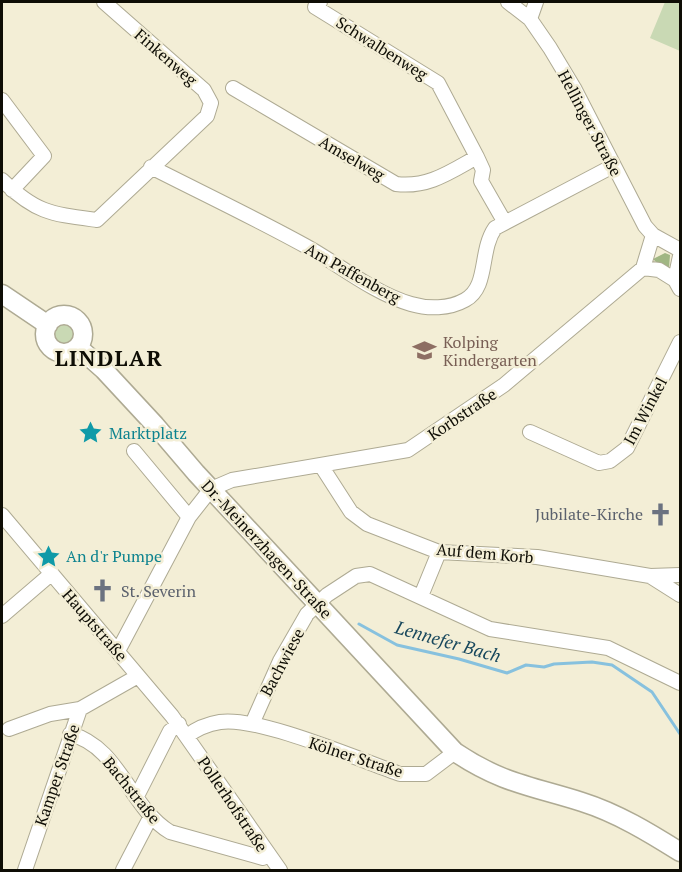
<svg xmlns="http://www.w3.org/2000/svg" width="682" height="872" viewBox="0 0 682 872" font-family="'PT Serif',serif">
	<rect width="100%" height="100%" fill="#f3eed6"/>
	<path fill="#c9d9b4" d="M665,2H680V51L650,38Z
		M54 335a10 10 0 1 1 20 0a10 10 0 1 1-20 0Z"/>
	<path fill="#a0b683" d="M665,253L670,255L669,269L662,268L653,259Z"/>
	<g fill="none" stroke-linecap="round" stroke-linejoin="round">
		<path stroke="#87c1de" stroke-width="3" d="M359,624L397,645L459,659L507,673L526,665L544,667L554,664L592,662L612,665L652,692L680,734"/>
		<defs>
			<path id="minor" d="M320,2L315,7L438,83L477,157L483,170L481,181L504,221
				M508,2L530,19L550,48L574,88L645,226L653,235L680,250
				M530,19L536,2
				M233,88L396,184C428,188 450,172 477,157
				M2,100L44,156L12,190
				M151,167C204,194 259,220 311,249C342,267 376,294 411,304C428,309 449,309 465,300C489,287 479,251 495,228L613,166
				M2,180C36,213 51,214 97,220L207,116L211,103L204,90L104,2
				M680,256L675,280L680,289
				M643,268L659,270L675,280
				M530,432L599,463L610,461L627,448L680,342
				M134,451L189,517
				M322,467L351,512L367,524L439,552L537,557L650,576L680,575
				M2,515L172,716L280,870
				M650,576L680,595
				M421,596L439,552
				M2,616L51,574
				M118,651L189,517L211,489L232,480L408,450L504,385L643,268L653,235
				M252,724L280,661L307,614L327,595L356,576L370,574L490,629L608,648L680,683
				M9,729L50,714L80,709
				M70,734C119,746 130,808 170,832L263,858L268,855
				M187,736C196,729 208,724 220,722C258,716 360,760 400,774H426L455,752
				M137,796L170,731L179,724
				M25,870L80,709L138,676
				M123,870L150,818"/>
			<path id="secondary" d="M2,294L48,325
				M45 334a19 19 0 1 1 38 0a19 19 0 1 1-38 0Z
				M78,347L104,370L155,425L196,473L455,752C501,783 531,786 582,802C617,813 650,833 680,852"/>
		</defs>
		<use href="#minor" stroke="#aeaa93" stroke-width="16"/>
		<use href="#secondary" stroke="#aeaa93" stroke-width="21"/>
		<use href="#minor" stroke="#fff" stroke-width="14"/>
		<use href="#secondary" stroke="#fff" stroke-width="18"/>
	</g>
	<defs>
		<symbol id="school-bare" viewBox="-9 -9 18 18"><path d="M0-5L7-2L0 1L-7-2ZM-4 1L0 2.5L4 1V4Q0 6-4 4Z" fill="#8d6e63" stroke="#f3eed6" stroke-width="2.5" paint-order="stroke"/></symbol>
		<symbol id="sight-bare" viewBox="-9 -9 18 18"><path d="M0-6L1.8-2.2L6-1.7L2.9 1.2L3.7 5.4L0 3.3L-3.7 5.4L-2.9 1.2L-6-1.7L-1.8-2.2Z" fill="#0f9aa8" stroke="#f3eed6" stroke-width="2.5" paint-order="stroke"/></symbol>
		<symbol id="church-bare" viewBox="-9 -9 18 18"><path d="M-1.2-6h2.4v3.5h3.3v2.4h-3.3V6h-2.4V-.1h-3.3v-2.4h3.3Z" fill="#6b7280" stroke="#f3eed6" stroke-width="2.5" paint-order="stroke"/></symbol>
	</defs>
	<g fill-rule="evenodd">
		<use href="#school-bare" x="408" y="334" width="33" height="33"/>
		<use href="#sight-bare" x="74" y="416" width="33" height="33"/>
		<use href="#church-bare" x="644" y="498" width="33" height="33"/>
		<use href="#sight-bare" x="32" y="540" width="33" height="33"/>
		<use href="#church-bare" x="86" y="574" width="33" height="33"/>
	</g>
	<g text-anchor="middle" stroke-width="5" stroke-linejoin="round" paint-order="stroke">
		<g font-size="16" fill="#0e0d05" stroke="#f3eed6">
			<text transform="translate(382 48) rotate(32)" y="6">Schwalbenweg</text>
			<text transform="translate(166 57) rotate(41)" y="6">Finkenweg</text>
			<text transform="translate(590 123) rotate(62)" y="6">Hellinger Straße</text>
			<text transform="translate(352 158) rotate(30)" y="6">Amselweg</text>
			<text transform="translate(353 273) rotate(29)" y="6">Am Paffenberg</text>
			<text transform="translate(645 411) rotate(-62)" y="6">Im Winkel</text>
			<text transform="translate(462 414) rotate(-34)" y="6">Korbstraße</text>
			<text transform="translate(267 549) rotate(47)" y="6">Dr.-Meinerzhagen-Straße</text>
			<text transform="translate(485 553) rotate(5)" y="6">Auf dem Korb</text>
			<text transform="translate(95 625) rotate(49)" y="6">Hauptstraße</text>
			<text transform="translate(282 662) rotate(-62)" y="6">Bachwiese</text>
			<text transform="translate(356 757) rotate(18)" y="6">Kölner Straße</text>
			<text transform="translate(57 775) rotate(-71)" y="6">Kamper Straße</text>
			<text transform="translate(132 790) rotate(51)" y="6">Bachstraße</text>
			<text transform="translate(233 804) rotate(56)" y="6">Pollerhofstraße</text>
		</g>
		<g font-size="16" fill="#785e54" stroke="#f3eed6" text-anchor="start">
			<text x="443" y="348">Kolping<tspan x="443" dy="18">Kindergarten</tspan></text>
		</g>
		<g font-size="16" fill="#0d838f" stroke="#f3eed6" text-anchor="start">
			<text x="109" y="439">Marktplatz</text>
			<text x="66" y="562">An d'r Pumpe</text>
		</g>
		<g font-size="16" fill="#5b616d" stroke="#f3eed6" text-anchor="end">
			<text x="643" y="520">Jubilate-Kirche</text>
			<text x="121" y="597" text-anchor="start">St. Severin</text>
		</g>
		<g font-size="18" font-style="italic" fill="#17475c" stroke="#f3eed6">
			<text transform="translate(448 642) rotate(16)" y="6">Lennefer Bach</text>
		</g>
		<g font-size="22" font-weight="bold" letter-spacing="1.5" fill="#0e0d05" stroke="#f3eed6">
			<text x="109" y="366">LINDLAR</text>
		</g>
	</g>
	<rect width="682" height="872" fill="none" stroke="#0e0d05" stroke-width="6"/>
</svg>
